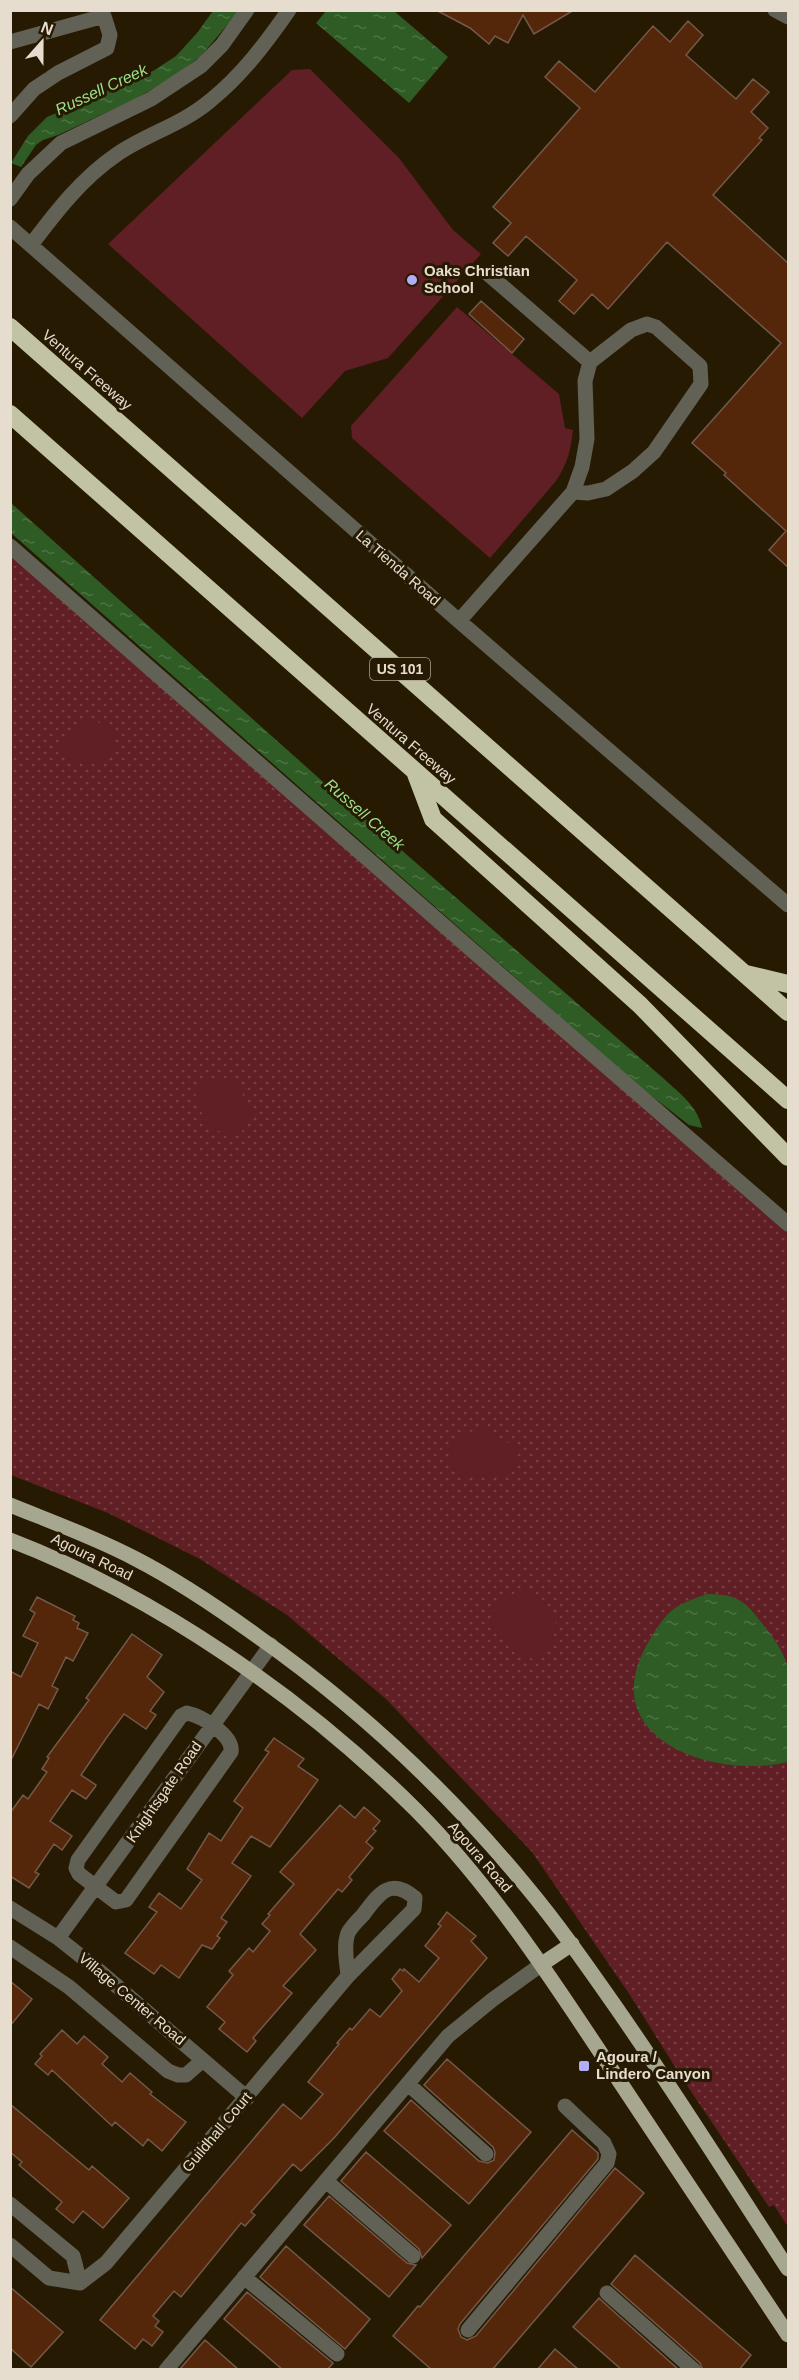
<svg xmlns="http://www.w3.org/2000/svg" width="799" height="2380" viewBox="0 0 799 2380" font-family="Helvetica,sans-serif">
	<defs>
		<pattern id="grass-dots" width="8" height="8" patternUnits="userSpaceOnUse" patternTransform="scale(1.5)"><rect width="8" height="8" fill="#601f25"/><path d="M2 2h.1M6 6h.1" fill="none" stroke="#773f44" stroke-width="1.8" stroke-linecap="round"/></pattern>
		<pattern id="water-ripples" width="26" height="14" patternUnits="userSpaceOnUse" patternTransform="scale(1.5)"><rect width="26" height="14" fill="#2e5c24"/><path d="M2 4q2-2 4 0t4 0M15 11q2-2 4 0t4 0" fill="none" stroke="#4c7343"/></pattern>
	</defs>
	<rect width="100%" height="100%" fill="#271a03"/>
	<path fill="url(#grass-dots)" d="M11,550L679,1139L788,1232V2227L774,2205L769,2207L682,2078L630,1995L532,1852L386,1699L287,1615L200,1559L108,1513L11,1475Z"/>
	<path fill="#601f25" d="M310,69L399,158L453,230L481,254L388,358L345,371L302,418L108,244L292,70Z
		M457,307L559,394L565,428L573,430C571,450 567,465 556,481L490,558L352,438L351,426Z
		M85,722L103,723C139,750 88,783 59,750C59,738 74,725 85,722Z
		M206,1078H229L236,1081L252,1114C238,1164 183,1111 198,1081Z
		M485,1427C492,1429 495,1434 501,1439C505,1442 510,1443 514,1447C523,1457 514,1471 504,1475L461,1477C455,1473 454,1468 451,1462C442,1437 466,1434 485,1427Z
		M522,1590C538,1590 557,1611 556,1627C555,1638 544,1653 535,1659C517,1658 501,1640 491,1625C489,1608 508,1595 522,1590Z"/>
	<path fill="url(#water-ripples)" d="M213,11H239L200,57L172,78L135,99L58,135L43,140L36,145L21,167L11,163L28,136L47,117L153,71L176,56L197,33Z
		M326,11H394L448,57L409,103L316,23Z
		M11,503L321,780L663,1078C679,1093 698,1106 702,1128L689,1125L635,1083L11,533Z
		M707,1594C741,1594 746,1603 765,1627C776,1641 783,1651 788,1668V1762C713,1780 591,1738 649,1641C668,1610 672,1606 707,1594Z"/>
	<path fill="#55270a" stroke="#74594a" stroke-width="1.5" d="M436,10H574L534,34L523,15L508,43L495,36L489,44L470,28Z
		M688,21L703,35L686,55L736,99L753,79L769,92L751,112L768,128L759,138L762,140L713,195L789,264V568L769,550L786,531L724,475L726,473L692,443L781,343L667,242L608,309L592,294L574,314L559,301L577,280L526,236L508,256L493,243L511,223L493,207L580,108L545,77L559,61L595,92L653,26L670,42Z
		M481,301L524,339L512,353L469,314Z
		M37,1597L75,1616L73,1620L79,1623L77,1628L88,1633L73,1661L66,1657L52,1686L58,1689L48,1709L39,1704L10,1762V1671L21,1677L38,1643L23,1636L35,1613L30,1610Z
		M132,1634L162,1655L147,1677L164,1692L150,1711L156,1715L146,1729L124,1714L107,1737L81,1775L96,1785L95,1787L86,1799L72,1790L50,1821L72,1836L62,1850L54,1844L35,1872L39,1874L29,1888L10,1876V1813L23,1795L28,1799L47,1772L42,1769L49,1758L47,1757L89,1700L86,1698Z
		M274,1738L304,1759L298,1766L318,1780L270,1847L251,1836L232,1863L251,1876L221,1918L227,1922L217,1936L220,1938L212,1949L202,1945L179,1978L161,1965L154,1974L125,1953L157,1912L149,1907L159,1893L181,1909L202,1880L187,1869L209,1833L221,1841L243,1808L234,1801L269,1752L265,1750Z
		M340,1805L355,1818L364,1807L380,1821L373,1829L376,1831L366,1842L373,1848L349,1877L352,1880L342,1892L338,1889L300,1934L316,1950L283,1986L292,1993L253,2038L256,2041L247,2052L219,2029L225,2022L207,2007L233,1975L229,1971L249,1948L253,1952L270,1931L262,1924L270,1915L268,1914L294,1884L280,1872Z
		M447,1912L476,1936L471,1941L487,1958L334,2138L301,2171L293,2164L251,2212L255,2215L245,2226L241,2223L181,2297L174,2291L153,2316L159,2321L155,2326L163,2332L152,2346L143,2339L135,2349L100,2320L283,2104L301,2119L323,2094L308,2082L339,2044L337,2043L350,2028L352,2030L370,2009L380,2017L402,1991L392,1979L400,1969L403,1971L404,1969L419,1982L439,1958L425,1946L441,1926L438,1924Z
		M10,1981L32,1999L10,2026Z
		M62,2030L77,2044L84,2036L108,2057L102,2064L122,2082L130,2073L152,2092L150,2094L186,2122L162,2151L148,2139L143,2146L115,2122L112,2126L52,2070L48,2075L35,2064L42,2056L40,2054Z
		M447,2059L531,2132L469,2204L384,2131L411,2100L479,2161L488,2163L494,2160L495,2152L493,2147L424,2085Z
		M10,2104L89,2170L92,2166L129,2198L103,2228L83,2211L73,2223L56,2209L62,2202L19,2165L22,2162L10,2152Z
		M572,2130L598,2153V2159L460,2324L458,2329L461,2337L467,2340L476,2336L615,2168L644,2193L492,2370H432L393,2336L418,2306L420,2307Z
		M366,2152L451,2225L422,2258L419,2249L341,2181Z
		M329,2196L407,2263L416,2265L389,2297L304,2225Z
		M286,2246L370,2319L345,2349L260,2277Z
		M635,2255L751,2355L739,2370H703L700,2363L611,2284Z
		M10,2287L63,2332L31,2367L10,2348Z
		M247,2292L333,2363L327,2370H283L224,2319Z
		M599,2298L601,2300L679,2370H622L573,2327Z
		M205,2340L239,2370H179Z
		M555,2349L579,2370H537Z"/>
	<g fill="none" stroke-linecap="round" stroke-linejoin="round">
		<path stroke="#616255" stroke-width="15" d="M775,10L788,17
			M10,42L104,16L110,35L107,48L58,73L34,89L10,116
			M10,199L28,174L61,143L151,99L201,66L222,45L247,10
			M10,227L459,621L788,905
			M31,245C55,213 82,178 116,155C146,134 182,125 211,100C242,75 266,43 289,10
			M487,273L590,362
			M10,546L473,951L788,1224
			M459,621L573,492L582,467L587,439L585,381L590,362L631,330L647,324L656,327L700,366L701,384L654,452L633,471L606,489L588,493L573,492
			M187,1713C202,1716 234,1736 231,1752L126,1900L116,1902L79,1874L76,1868L78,1860L181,1716Z
			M10,1908L58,1938L97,1969L247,2098
			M58,1938L271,1645
			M10,1947L69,1987L168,2071L178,2075H186L203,2060
			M408,2084L486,2154
			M326,2181L413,2256
			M10,2204L73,2256L80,2283
			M10,2245L49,2278L80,2283L106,2263L348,1976L414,1909L415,1898C390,1876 378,1895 363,1915C358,1920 351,1927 348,1933C343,1946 347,1963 348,1976
			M244,2277L337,2354
			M607,2293L694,2370
			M468,2330L607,2163L609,2154L604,2143L565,2106
			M166,2370L448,2036L492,2000L542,1964"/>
		<path stroke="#a6a78e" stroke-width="15" d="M10,1505C52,1522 94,1537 134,1558C177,1580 217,1607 257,1636C358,1707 447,1790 526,1886C557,1923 585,1963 613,2003C674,2090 730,2180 788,2269
			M10,1540C158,1597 304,1699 416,1810C491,1886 550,1976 608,2064C668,2154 728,2245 788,2335
			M542,1964L572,1944"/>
		<path stroke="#c2c3a4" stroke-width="18" d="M10,327L788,1012
			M10,414L788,1100
			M416,774L433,819L640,1005L788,1157
			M746,974L788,984"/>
	</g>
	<g fill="#b2adf9" stroke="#271a03" stroke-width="2">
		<circle cx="412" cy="280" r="6"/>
		<rect x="578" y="2060" width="12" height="12" rx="3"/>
	</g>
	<g text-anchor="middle" stroke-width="6" stroke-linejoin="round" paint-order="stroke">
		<rect fill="#271a03" stroke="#ada292" stroke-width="1.5" x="370" y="658" width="60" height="22" rx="4.5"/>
		<g font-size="14" font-weight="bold" fill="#e6ddcf">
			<text x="400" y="674">US 101</text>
		</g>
		<g font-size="15" font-weight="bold" fill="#e6ddcf" stroke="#271a03" text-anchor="start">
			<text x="424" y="276">Oaks Christian<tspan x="424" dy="17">School</tspan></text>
			<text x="596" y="2062">Agoura /<tspan x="596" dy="17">Lindero Canyon</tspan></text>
		</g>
		<g font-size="15" fill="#e6ddcf" stroke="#271a03">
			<text transform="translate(87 370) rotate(41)" y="5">Ventura Freeway</text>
			<text transform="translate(398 568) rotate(41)" y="5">La Tienda Road</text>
			<text transform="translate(411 744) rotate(41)" y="5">Ventura Freeway</text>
			<text transform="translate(92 1557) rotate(26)" y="5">Agoura Road</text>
			<text transform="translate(164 1792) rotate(-55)" y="5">Knightsgate Road</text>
			<text transform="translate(480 1857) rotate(49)" y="5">Agoura Road</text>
			<text transform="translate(132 1999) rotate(40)" y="5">Village Center Road</text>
			<text transform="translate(217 2132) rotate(-50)" y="5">Guildhall Court</text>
		</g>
		<g font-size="16" font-style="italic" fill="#9bde8c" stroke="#271a03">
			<text transform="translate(101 89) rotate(-25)" y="6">Russell Creek</text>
			<text transform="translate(365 814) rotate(41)" y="6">Russell Creek</text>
		</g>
	</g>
	<rect width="799" height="2380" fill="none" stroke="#e6ddcf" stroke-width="24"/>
	<g transform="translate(42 42) rotate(21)" stroke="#271a03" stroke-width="4.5" paint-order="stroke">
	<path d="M0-4.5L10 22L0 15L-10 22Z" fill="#e6ddcf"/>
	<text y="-9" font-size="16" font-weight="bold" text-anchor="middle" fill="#e6ddcf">N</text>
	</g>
</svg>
